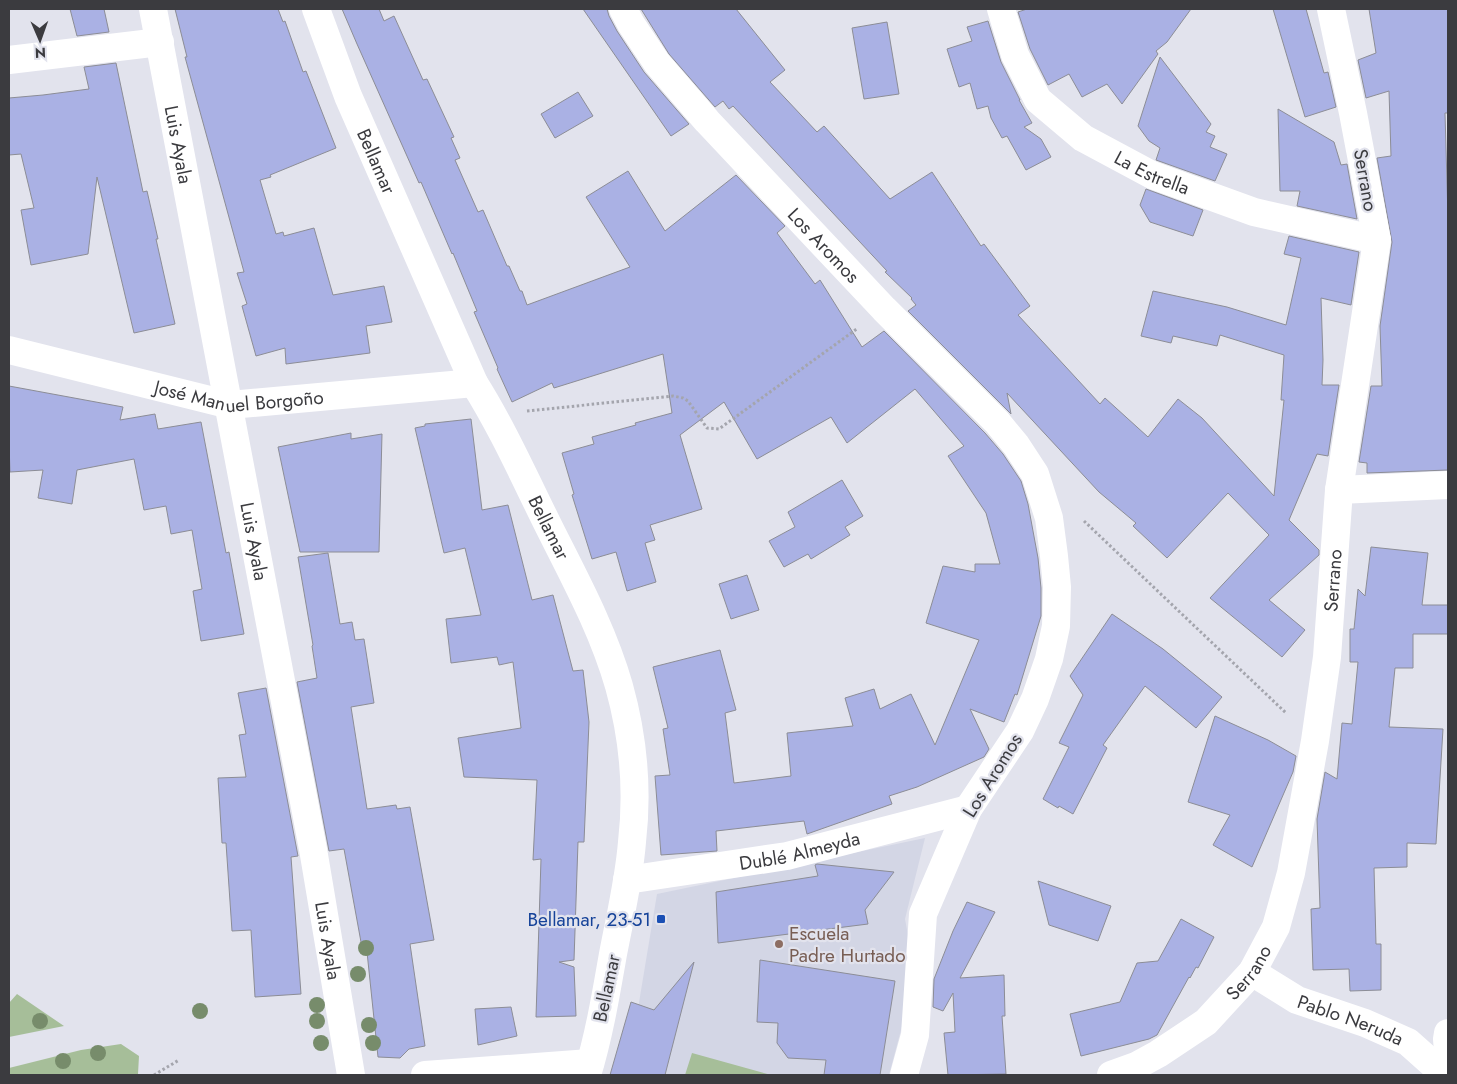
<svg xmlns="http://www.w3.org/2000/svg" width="1457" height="1084" viewBox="0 0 1457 1084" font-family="Jost,sans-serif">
	<rect width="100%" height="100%" fill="#e2e3ed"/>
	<path fill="#d3d6e5" d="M925,838L905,919L914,968L905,1015L889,1075H627L657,894Z"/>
	<path fill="#a6be99" d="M17,994L64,1026L9,1037V1003Z
		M121,1044L139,1056L138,1074L135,1075H9V1068L81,1050Z
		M692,1053L771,1075H685Z"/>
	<path fill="#aab1e4" stroke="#8c8d96" d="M70,9H104L109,32L77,36Z
		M175,9H278L283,22L285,21L303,72L306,71L336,148L270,175L271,177L260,180L276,234L283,232L284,236L314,228L333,295L384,286L392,322L366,326L370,353L286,364L285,348L256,356L242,306L247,304L237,273L244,272L185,57H187Z
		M342,9H379L384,21L394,16L423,80L427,79L454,137L451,138L460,158L455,160L478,212L483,210L507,266H509L520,291H522L527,305L630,267L586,197L628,171L665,231L736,175L785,226L777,233L815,284L820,280L862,347L884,331L985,433L1003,454L1021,481L1028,504L1038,558L1041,588V616L1017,695L1015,694L1004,722L970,709L989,749L984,757L917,787L889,796L892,804L807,834L804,821L716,831L717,851L661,855L655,776L670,775L663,729L668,728L653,667L720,650L736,710L725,713L734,783L791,776L787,733L853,726L845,698L874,689L880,709L911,694L935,745L979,640L926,623L943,566L975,572V564H1000L986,513L948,456L964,446L915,389L847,443L831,417L757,459L724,402L680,435L702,509L650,525L655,540L645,543L656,582L627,591L616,552L592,559L572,495L574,494L562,453L594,444L592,437L636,425L635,423L672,413L663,354L554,388L552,383L512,402L497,369L498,368L474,312L477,311L453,253L452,254L421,182L419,183L357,44Z
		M583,9H607L609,16L617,31L644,72L689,124L671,136Z
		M641,9H736L785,70L770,82L817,132L824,126L890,199L932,172L981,246L984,244L1030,306L1018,315L1100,404L1105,398L1148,437L1178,399L1202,418L1274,496L1284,400H1281L1284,355L1220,335L1217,346L1173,336L1171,343L1141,336L1153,291L1227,307L1286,325L1301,258L1284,254L1289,236L1359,252L1351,305L1321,298L1323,360L1322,385H1339L1328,456L1317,454L1289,520L1319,550V555L1269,600L1305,630L1282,657L1210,598L1269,535L1228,493L1167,558L1133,526L1136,523L1099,492L1007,393L1011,414L908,311L916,305L911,299L912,298L885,272L887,271L733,106L729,109L723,101L715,107L669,54Z
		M1027,9H1191L1167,42L1156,51L1158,54L1122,104L1107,84L1082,97L1069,74L1048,85L1030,49L1018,12Z
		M1273,9H1306L1324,73L1328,72L1336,107L1305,117Z
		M1369,9H1448V113H1445L1448,218V470L1367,473V463L1359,462L1371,386H1382L1380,326L1392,242L1377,158L1391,156L1389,91L1366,98L1358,60L1376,53Z
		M988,21L1001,62L1020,100H1019L1032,123L1024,127L1041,139L1051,157L1026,170L1007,136L1002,138L991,118L988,106L977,109L970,83L959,87L947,49L972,41L967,27Z
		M887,22L899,94L864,99L852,28Z
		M1160,57L1211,124L1206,132L1215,136L1210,147L1227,154L1215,181L1156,160L1160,148L1149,141L1138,126Z
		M116,63L143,192L147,191L158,239H156L175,324L134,333L97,177L88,254L31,265L21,210L34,208L21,154L9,155V98L43,95L89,89L84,67Z
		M578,92L593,116L555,138L541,114Z
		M1278,109L1334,142L1341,165L1347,164L1357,219L1297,206L1300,191H1280Z
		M1146,189L1203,210L1193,236L1150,222L1140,205Z
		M9,386L123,407L120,420L155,414L158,429L201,422L226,553L229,552L244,634L201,641L193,591L202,589L192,530L171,534L166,506L144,510L134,459L77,470L72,504L38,498L43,470L10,472L9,444Z
		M471,419L482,510L508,505L532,600L553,595L573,671L583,670L589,722L584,842H578L574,960L559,962L574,967L576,1016L536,1017L541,859L533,860L537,780L464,777L458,738L521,728L513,662L499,665L497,657L451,663L446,619L481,615L465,548L444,553L415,428L425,426V424Z
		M351,433V439L382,434L379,552H300L278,447Z
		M842,480L863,516L845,527L850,535L811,559L808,554L784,567L769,541L795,527L788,512Z
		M1371,547L1428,553L1422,605H1448V634H1413V668H1395L1389,727L1443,729L1436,844L1407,843V867L1374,868L1376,944H1381V990L1350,991L1349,969L1313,970L1311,909L1320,908L1317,819L1325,772L1337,779L1342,723L1352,724L1358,662H1350V629H1354L1358,589L1365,596Z
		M328,553L340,624L352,622L355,640L364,639L374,703L351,707L367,809L396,805L397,809L410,807L434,940L410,944L425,1046L409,1049L400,1058L378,1057L367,952L363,953L344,849L329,851L297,682L317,678L312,646L313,645L298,557Z
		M747,575L759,610L731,619L719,584Z
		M1112,614L1163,649L1222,697L1196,728L1145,686L1103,745L1107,748L1073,814L1059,806L1058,808L1043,799L1069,747L1059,743L1083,695L1070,676Z
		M266,688L298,856L291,857L301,994L255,997L251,930L232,931L226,843H222L218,778L246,777L239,735L246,734L238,693Z
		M1215,716L1268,740L1296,756L1293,772L1252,867L1213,845L1230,815L1188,802Z
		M817,864L894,872L865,910L868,924L718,943L716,892L818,876L815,865Z
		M1038,881L1111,906L1098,941L1049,925Z
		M967,902L995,912L960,978L1004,975L1005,1016H1002L1006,1074L948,1075L944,1033L955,1032L953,993L943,1011L933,1007L934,979L953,931Z
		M1181,919L1214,937L1198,968L1196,967L1190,978L1189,977L1157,1035L1149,1039L1081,1056L1070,1014L1120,1002L1137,963L1158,961Z
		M760,960L895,981L880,1075H824L826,1060L788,1058L777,1043L778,1023L757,1022Z
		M694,962L665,1075H610L631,1002L654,1010Z
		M511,1007L517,1036L478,1045L475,1009Z"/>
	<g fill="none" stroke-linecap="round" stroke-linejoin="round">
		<path stroke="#a4a5ad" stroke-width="3" stroke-dasharray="2.5 2.5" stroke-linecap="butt" d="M527,411L673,396L683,398L688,401L707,428L719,429L858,328
			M1084,521L1286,713
			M154,1075L179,1060"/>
		<g stroke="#fff" stroke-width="28">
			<path id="s1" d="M153,9L313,849L351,1075"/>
			<path id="s2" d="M316,9L348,96L474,383C503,429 525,479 549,527C575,579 603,630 619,686C633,736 638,790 632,842C629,880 620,917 613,954C606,994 599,1036 587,1075"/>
			<path id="s3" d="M623,9L631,24L657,63L707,121L884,309L997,422L1016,445L1035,474L1049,518L1054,556L1057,587L1056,626L1049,659L1035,699L1020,731L968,809L923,914L915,1035L904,1075"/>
			<path id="s4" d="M1001,9L1015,55L1038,100L1083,138L1152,175L1254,212L1377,240"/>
			<path d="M9,60L160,42"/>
			<path id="s5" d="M9,350L230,405L474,383"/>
			<path d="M1339,490L1448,485"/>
			<path id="s6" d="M627,880L787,856L968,809"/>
			<path id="s7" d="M1252,972L1297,1000L1365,1023L1408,1042L1445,1075"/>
			<path d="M1448,1033L1447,1039L1448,1051"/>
			<path d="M425,1075L590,1063"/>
			<path id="s8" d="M1111,1075L1136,1066L1158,1054L1206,1022L1252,972L1276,927L1291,873L1315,741L1327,657L1339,490L1377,240L1353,113L1331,9"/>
		</g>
	</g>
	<g fill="#778c6b">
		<circle cx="366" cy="948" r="8"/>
		<circle cx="358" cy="974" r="8"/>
		<circle cx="317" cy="1005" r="8"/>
		<circle cx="200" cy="1011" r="8"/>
		<circle cx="40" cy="1021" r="8"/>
		<circle cx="317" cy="1021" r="8"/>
		<circle cx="369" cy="1025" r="8"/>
		<circle cx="321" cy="1043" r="8"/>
		<circle cx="373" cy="1043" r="8"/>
		<circle cx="98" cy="1053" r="8"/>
		<circle cx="63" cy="1061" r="8"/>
	</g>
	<rect fill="#1a4fb4" stroke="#e2e3ed" stroke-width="2" x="656" y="914" width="10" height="10" rx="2.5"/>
	<circle fill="#8d6e63" stroke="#e2e3ed" stroke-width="2" cx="779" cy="944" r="5"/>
	<g text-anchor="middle" stroke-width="4.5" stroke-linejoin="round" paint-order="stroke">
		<g font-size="19" fill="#3b3b3f" stroke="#e2e3ed">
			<text dy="7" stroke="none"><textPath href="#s1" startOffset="138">Luis Ayala</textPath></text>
			<text dy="7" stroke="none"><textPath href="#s2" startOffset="164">Bellamar</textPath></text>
			<text dy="7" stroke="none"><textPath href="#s4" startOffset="235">La Estrella</textPath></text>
			<text transform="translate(1366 180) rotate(80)" y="7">Serrano</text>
			<text dy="7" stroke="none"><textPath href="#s3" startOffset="311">Los Aromos</textPath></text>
			<text dy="7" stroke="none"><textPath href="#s5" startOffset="236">José Manuel Borgoño</textPath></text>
			<text dy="7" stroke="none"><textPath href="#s2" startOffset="569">Bellamar</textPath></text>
			<text dy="7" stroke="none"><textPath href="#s1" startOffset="542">Luis Ayala</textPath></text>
			<text dy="7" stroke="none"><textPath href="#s8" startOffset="580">Serrano</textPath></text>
			<text transform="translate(992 775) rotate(-58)" y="7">Los Aromos</text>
			<text dy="7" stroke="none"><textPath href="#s6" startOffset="175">Dublé Almeyda</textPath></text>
			<text dy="7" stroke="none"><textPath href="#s1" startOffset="948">Luis Ayala</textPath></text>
			<text dy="7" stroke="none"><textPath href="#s8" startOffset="175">Serrano</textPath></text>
			<text transform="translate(606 988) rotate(-78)" y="7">Bellamar</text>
			<text dy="7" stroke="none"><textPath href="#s7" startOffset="110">Pablo Neruda</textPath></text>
		</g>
		<g font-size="19" fill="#164399" stroke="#e2e3ed" text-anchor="end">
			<text x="651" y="926">Bellamar, 23-51</text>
		</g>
		<g font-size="19" fill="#785e54" stroke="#e2e3ed" text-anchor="start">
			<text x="789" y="940">Escuela<tspan x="789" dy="22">Padre Hurtado</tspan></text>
		</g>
	</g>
	<rect width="1457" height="1084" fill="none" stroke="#3b3b3f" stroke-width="20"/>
	<g transform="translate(40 40) rotate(178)" stroke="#e2e3ed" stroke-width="4" paint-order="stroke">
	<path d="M0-4L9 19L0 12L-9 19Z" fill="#3b3b3f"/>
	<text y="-8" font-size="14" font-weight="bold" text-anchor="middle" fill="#3b3b3f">N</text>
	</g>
</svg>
